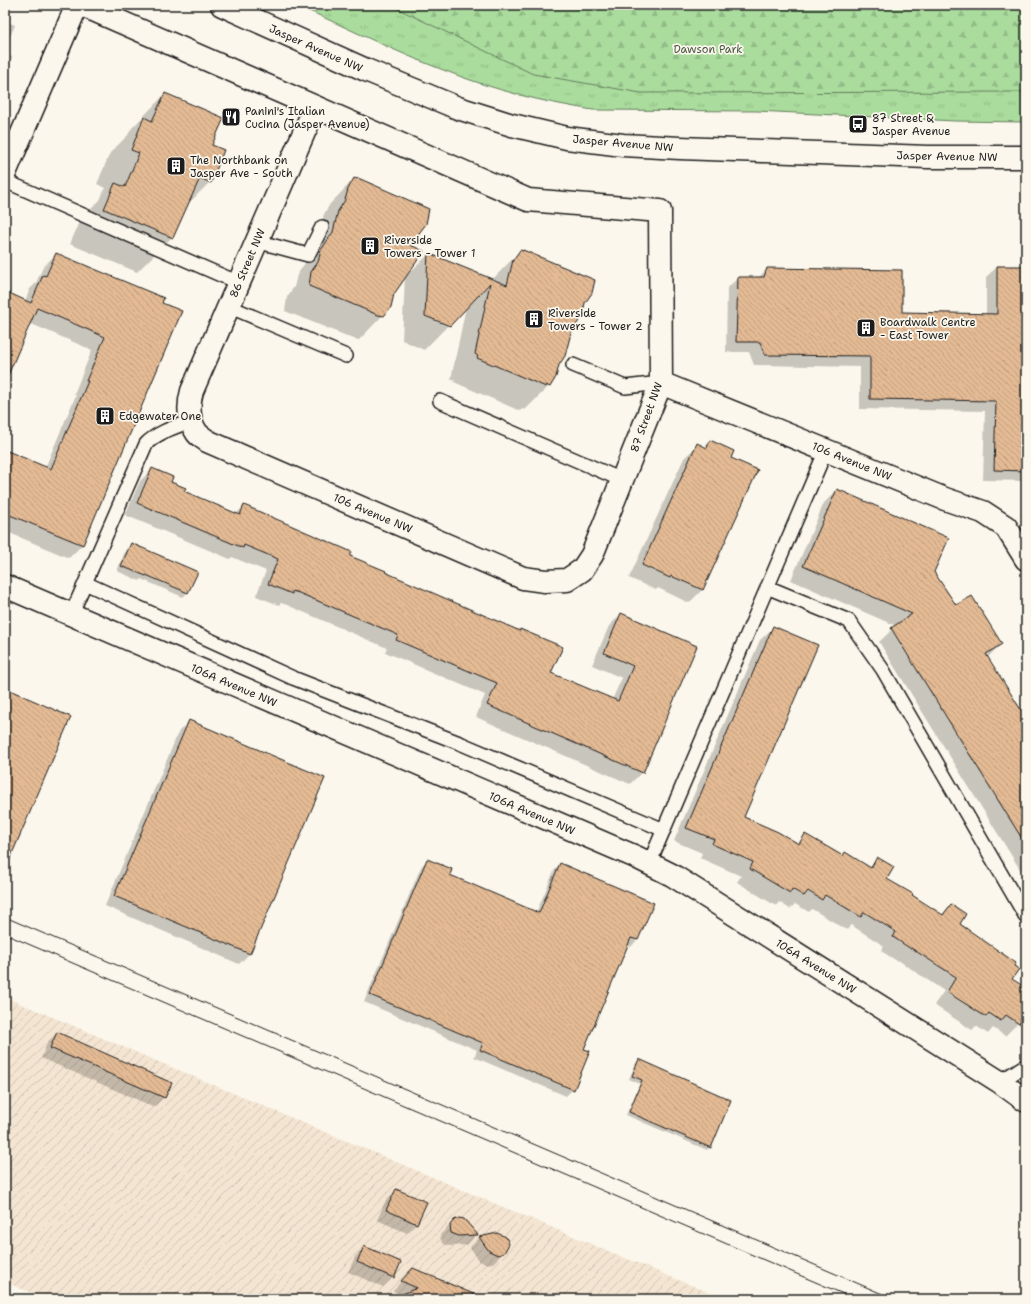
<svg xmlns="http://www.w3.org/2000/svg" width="1031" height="1304" viewBox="0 0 1031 1304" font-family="'Shantell Sans',sans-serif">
	<defs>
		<pattern id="industrial-furrows" width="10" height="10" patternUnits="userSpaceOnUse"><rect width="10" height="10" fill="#f4e5d2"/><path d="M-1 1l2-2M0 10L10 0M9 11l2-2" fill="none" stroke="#d1c4b4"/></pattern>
		<pattern id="grass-tufts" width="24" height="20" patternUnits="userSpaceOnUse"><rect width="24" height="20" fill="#aadc9d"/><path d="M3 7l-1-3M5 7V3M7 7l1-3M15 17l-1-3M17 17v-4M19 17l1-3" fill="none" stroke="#92bc87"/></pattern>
		<pattern id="forest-firs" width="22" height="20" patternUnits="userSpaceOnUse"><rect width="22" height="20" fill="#aadc9d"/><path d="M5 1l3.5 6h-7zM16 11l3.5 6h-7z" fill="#92bc87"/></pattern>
		<pattern id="building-back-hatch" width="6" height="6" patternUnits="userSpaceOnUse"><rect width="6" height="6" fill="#e3ba94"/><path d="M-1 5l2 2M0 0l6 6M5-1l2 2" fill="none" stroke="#c29f7f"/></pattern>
	</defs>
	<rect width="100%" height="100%" fill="#fbf7ec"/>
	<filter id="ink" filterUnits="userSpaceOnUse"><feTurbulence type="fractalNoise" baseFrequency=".025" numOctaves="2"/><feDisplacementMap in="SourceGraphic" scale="8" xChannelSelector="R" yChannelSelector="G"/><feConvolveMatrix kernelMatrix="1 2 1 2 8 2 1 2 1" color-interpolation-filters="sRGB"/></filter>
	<g filter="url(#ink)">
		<path fill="url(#industrial-furrows)" d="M5,997L603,1249L725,1299H46L5,1282Z"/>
		<path fill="url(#grass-tufts)" stroke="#637c5c" d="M296,5H513L1026,53V122L955,121L757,111L593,110C542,102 494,90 446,71C395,52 346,27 296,5Z"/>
		<path fill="url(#forest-firs)" stroke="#637c5c" d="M390,5H1026V92L641,93L533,74Z"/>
		<path fill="#0003" d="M5,21L15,25L5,48Z
			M5,54L12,57L5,73Z
			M165,94L211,145L210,182L186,206L172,237L137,272L70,244L81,219L100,200L105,188L97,184L110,153L128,135L131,129Z
			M354,179L409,246L406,276L429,254L492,280L520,251L584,303L570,332L549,386L525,410L522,409L520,411L454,382L455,380L451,379L466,307L424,350L402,340L405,277L393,294L383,315L359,340L354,339L285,311L287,297L294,287L297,275L309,257L321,226L324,214L330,204Z
			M56,254L180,312L82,545L69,558L5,531V451L45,468L76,395L74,394L92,350L29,323L5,382V295L25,301L30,289L36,283L43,267Z
			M997,267H1026V481L983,480L985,411L860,409V367L754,365L749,352H726L727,288L738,278H758L767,269L901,313L986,314V277Z
			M710,441L729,458L757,471L702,590L689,603L658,588L656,590L629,578L684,458L698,445L704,448Z
			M152,469L183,492L236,514L244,506L384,573L519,632L521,630L550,673L612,700L622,678L592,665L609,626L621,614L696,647L642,772L630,784L476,717L485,695L385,652L387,648L287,605L281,603L279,605L256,596L266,571L232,557L230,559L125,515L140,481Z
			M837,490L933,572L956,607L1001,644L987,658L1026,720V879L879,642L896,626L791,580L824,503Z
			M131,545L188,592L183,597L141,579L140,581L117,571L126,549Z
			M774,627L742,817L797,844L805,836L842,857L845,854L869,868L878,859L886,879L941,915L951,905L958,925L1013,966L1010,979L1026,989V1011L1018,1023L1005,1036L993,1028L988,1034L976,1026L972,1030L934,1005L944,991L898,960L897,961L881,951L884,946L851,925L847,930L812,909L809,912L795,904L790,909L779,902L776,906L737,882L741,876L700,858L702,853L674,841L760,640Z
			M189,721L249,954L239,964L105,906L179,731Z
			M427,860L449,876L536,913L554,871L560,864L653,904L637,940L631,947L627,945L582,1049L573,1089L566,1096L474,1057L477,1050L364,1002L421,867Z
			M57,1034L164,1097L154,1107L41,1058L47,1043Z
			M639,1060L710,1147L707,1150L626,1115L640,1084L629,1079L636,1063Z
			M396,1190L416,1223L407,1233L377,1220L386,1200Z
			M463,1220L476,1235L467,1245L449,1246L442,1243L440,1235L454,1221Z
			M480,1237L504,1252L493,1263L487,1264L479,1261L470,1247Z
			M365,1247L393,1277L383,1287L348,1272L355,1257Z
			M403,1279L482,1299H392L402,1295L393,1291Z"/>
		<path fill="url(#building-back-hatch)" stroke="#1c1c1c" d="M165,93L224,118L212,145L224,150L211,183L200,178L173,238L104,209L115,183L125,187L139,153L131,150L144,117L152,121Z
			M354,178L357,179L358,178L429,209L426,224L410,245L424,251L394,294L391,307L384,316L378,315L309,286L311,272L318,262L321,250L333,232L338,211L345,200L348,189Z
			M520,250L523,251V250L595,280L592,293L585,303L582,316L571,333L565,356L559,365L556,377L550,387L546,385V387L477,358L478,356L475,354L490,283L450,326L425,316L428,253L507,285L513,260Z
			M56,253L164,298L162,303L182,311L83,545L5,513V450L51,469L88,381H86L105,337L37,308L5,382V291L31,303L43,275L46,276Z
			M997,266H1026V471L994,470L996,401L870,399V356L765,355L760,342H736L738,277H764L767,268L902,270V312L997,314Z
			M710,440L734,451L731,458L758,470L703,590L671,576L670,578L642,565L697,443L707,448Z
			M152,468L173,477L171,482L186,488L184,491L240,515L244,505L352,552L350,556L386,571L385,572L520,631V629L563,647L551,673L618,701L633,666L604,653L621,613L697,646L643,773L487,705L497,683L396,640L398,635L299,593L292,591V594L268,584L278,559L244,545L243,548L137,503Z
			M837,489L949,538L934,572L956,605L972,596L1002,644L986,654L1026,718V845L891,628L912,614L803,566Z
			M131,543L198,572L188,593L146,575V576L121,566Z
			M773,626L818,645L744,817L778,832L799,844L805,834L843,856L845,852L871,868L877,857L894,867L887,879L913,894L912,895L943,915L951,904L966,914L960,924L1016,963L1014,966L1019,969L1012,979L1026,988V1013L1019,1024L1006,1015L1001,1021L989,1013L986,1017L947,992L956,977L911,948V949L893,937L896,932L864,912L861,917L825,895L822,900L808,891L804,896L792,889L790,893L750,869L753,862L712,844L714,839L686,828Z
			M5,688L71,717L5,870Z
			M189,720L325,778L250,954L114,896Z
			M427,859L452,869L450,875L539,913L560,863L654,903L638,940L631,938L584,1049L590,1051L574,1090L480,1050L483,1043L370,995Z
			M57,1032L172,1083L165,1098L50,1048Z
			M639,1059L731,1100L711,1148L629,1112L642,1080L632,1076Z
			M396,1189L427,1202L417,1224L386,1210Z
			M459,1218L464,1219L478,1235L459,1236L451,1233L450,1225L454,1220Z
			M497,1233L506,1237L509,1244L504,1253L498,1255L489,1251L479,1237Z
			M364,1246L401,1262L394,1278L357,1262Z
			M413,1268L443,1281L485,1299H393V1298L417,1288L401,1281Z"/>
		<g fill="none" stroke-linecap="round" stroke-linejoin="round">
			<defs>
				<path id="lane" d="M5,181L239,283
					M256,241L308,255L322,227
					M228,306L346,356
					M573,365L625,387L661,383
					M440,401L622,480
					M85,583L293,678L462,744L664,830
					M767,587L849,621L883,670L1026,917
					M71,615L146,444C158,432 175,427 191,421
					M649,864L826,450
					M1000,1082L1026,1065"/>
				<path id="street" d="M82,5L528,200L660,211L661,383L592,555L582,570L567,580L545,581L523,578L207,441C204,438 199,436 197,433C188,420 188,405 192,391L315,107
					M5,173L77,5
					M661,383L945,499L983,512L1006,527L1026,559
					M5,586L636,857L672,875L1000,1082L1026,1101"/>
				<path id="secondary" d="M222,5L366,70L458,108L512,125L567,138L623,145L680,148L928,157H1026"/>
			</defs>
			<use href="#lane" stroke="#1c1c1c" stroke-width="16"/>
			<use href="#street" stroke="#1c1c1c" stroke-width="25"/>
			<use href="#secondary" stroke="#1c1c1c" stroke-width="25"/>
			<use href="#lane" stroke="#fbf7ec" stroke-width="13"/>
			<use href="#street" stroke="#fbf7ec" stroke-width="22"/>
			<use href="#secondary" stroke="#fbf7ec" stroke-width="22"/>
			<path stroke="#1c1c1c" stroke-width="1" d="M5,917L894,1299
				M5,934L855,1299"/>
		</g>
	</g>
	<defs>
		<symbol id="restaurant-square" viewBox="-11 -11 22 22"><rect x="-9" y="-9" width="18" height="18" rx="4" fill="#1c1c1c" stroke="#fbf7ec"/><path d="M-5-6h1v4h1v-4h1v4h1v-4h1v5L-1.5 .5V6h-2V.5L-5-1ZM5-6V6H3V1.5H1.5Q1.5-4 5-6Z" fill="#fff"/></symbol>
		<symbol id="bus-square" viewBox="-11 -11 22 22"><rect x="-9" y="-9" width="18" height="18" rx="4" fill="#1c1c1c" stroke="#fbf7ec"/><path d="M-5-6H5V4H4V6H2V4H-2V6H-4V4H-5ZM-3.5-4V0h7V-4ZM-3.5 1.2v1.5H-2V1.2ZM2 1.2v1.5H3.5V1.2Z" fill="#fff"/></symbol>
		<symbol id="building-square" viewBox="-11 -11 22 22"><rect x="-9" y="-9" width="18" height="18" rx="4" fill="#1c1c1c" stroke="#fbf7ec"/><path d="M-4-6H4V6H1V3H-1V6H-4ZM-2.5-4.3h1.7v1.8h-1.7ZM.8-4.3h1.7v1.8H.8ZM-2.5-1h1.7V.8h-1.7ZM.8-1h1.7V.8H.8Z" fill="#fff"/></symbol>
	</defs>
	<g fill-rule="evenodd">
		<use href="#restaurant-square" x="220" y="106" width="22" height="22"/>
		<use href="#bus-square" x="847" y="113" width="22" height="22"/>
		<use href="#building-square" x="165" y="155" width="22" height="22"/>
		<use href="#building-square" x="359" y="235" width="22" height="22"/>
		<use href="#building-square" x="523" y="308" width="22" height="22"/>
		<use href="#building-square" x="855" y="317" width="22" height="22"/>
		<use href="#building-square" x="94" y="405" width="22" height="22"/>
	</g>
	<g text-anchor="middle" stroke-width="3.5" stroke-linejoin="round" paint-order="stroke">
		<g font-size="11" fill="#1c1c1c" stroke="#fbf7ec">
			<text transform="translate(316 48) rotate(24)" y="4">Jasper Avenue NW</text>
			<text transform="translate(623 143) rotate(5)" y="4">Jasper Avenue NW</text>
			<text transform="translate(947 156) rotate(1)" y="4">Jasper Avenue NW</text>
			<text transform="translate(247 263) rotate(-67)" y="4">86 Street NW</text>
			<text transform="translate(646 417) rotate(-70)" y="4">87 Street NW</text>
			<text transform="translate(852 461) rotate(22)" y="4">106 Avenue NW</text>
			<text transform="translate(373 513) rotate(23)" y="4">106 Avenue NW</text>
			<text transform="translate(234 685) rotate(23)" y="4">106A Avenue NW</text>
			<text transform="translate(532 813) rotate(23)" y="4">106A Avenue NW</text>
			<text transform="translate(816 966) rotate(32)" y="4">106A Avenue NW</text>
		</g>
		<g font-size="11" fill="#475643" stroke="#fbf7ec">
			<text x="708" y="53">Dawson Park</text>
		</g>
		<g font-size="11" fill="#1c1c1c" stroke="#fbf7ec" text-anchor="start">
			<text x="245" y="115">Panini's Italian<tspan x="245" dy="13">Cucina (Jasper Avenue)</tspan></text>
			<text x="872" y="122">87 Street &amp;<tspan x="872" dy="13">Jasper Avenue</tspan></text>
			<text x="190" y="164">The Northbank on<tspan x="190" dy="13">Jasper Ave - South</tspan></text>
			<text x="384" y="244">Riverside<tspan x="384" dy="13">Towers - Tower 1</tspan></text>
			<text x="548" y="317">Riverside<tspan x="548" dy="13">Towers - Tower 2</tspan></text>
			<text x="880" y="326">Boardwalk Centre<tspan x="880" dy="13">- East Tower</tspan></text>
			<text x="119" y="420">Edgewater One</text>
		</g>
	</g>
	<rect width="1031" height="1304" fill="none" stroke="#fbf7ec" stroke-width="20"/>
	<rect x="10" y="10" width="1011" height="1284" fill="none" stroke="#1c1c1c" stroke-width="1.5" filter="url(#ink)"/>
</svg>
